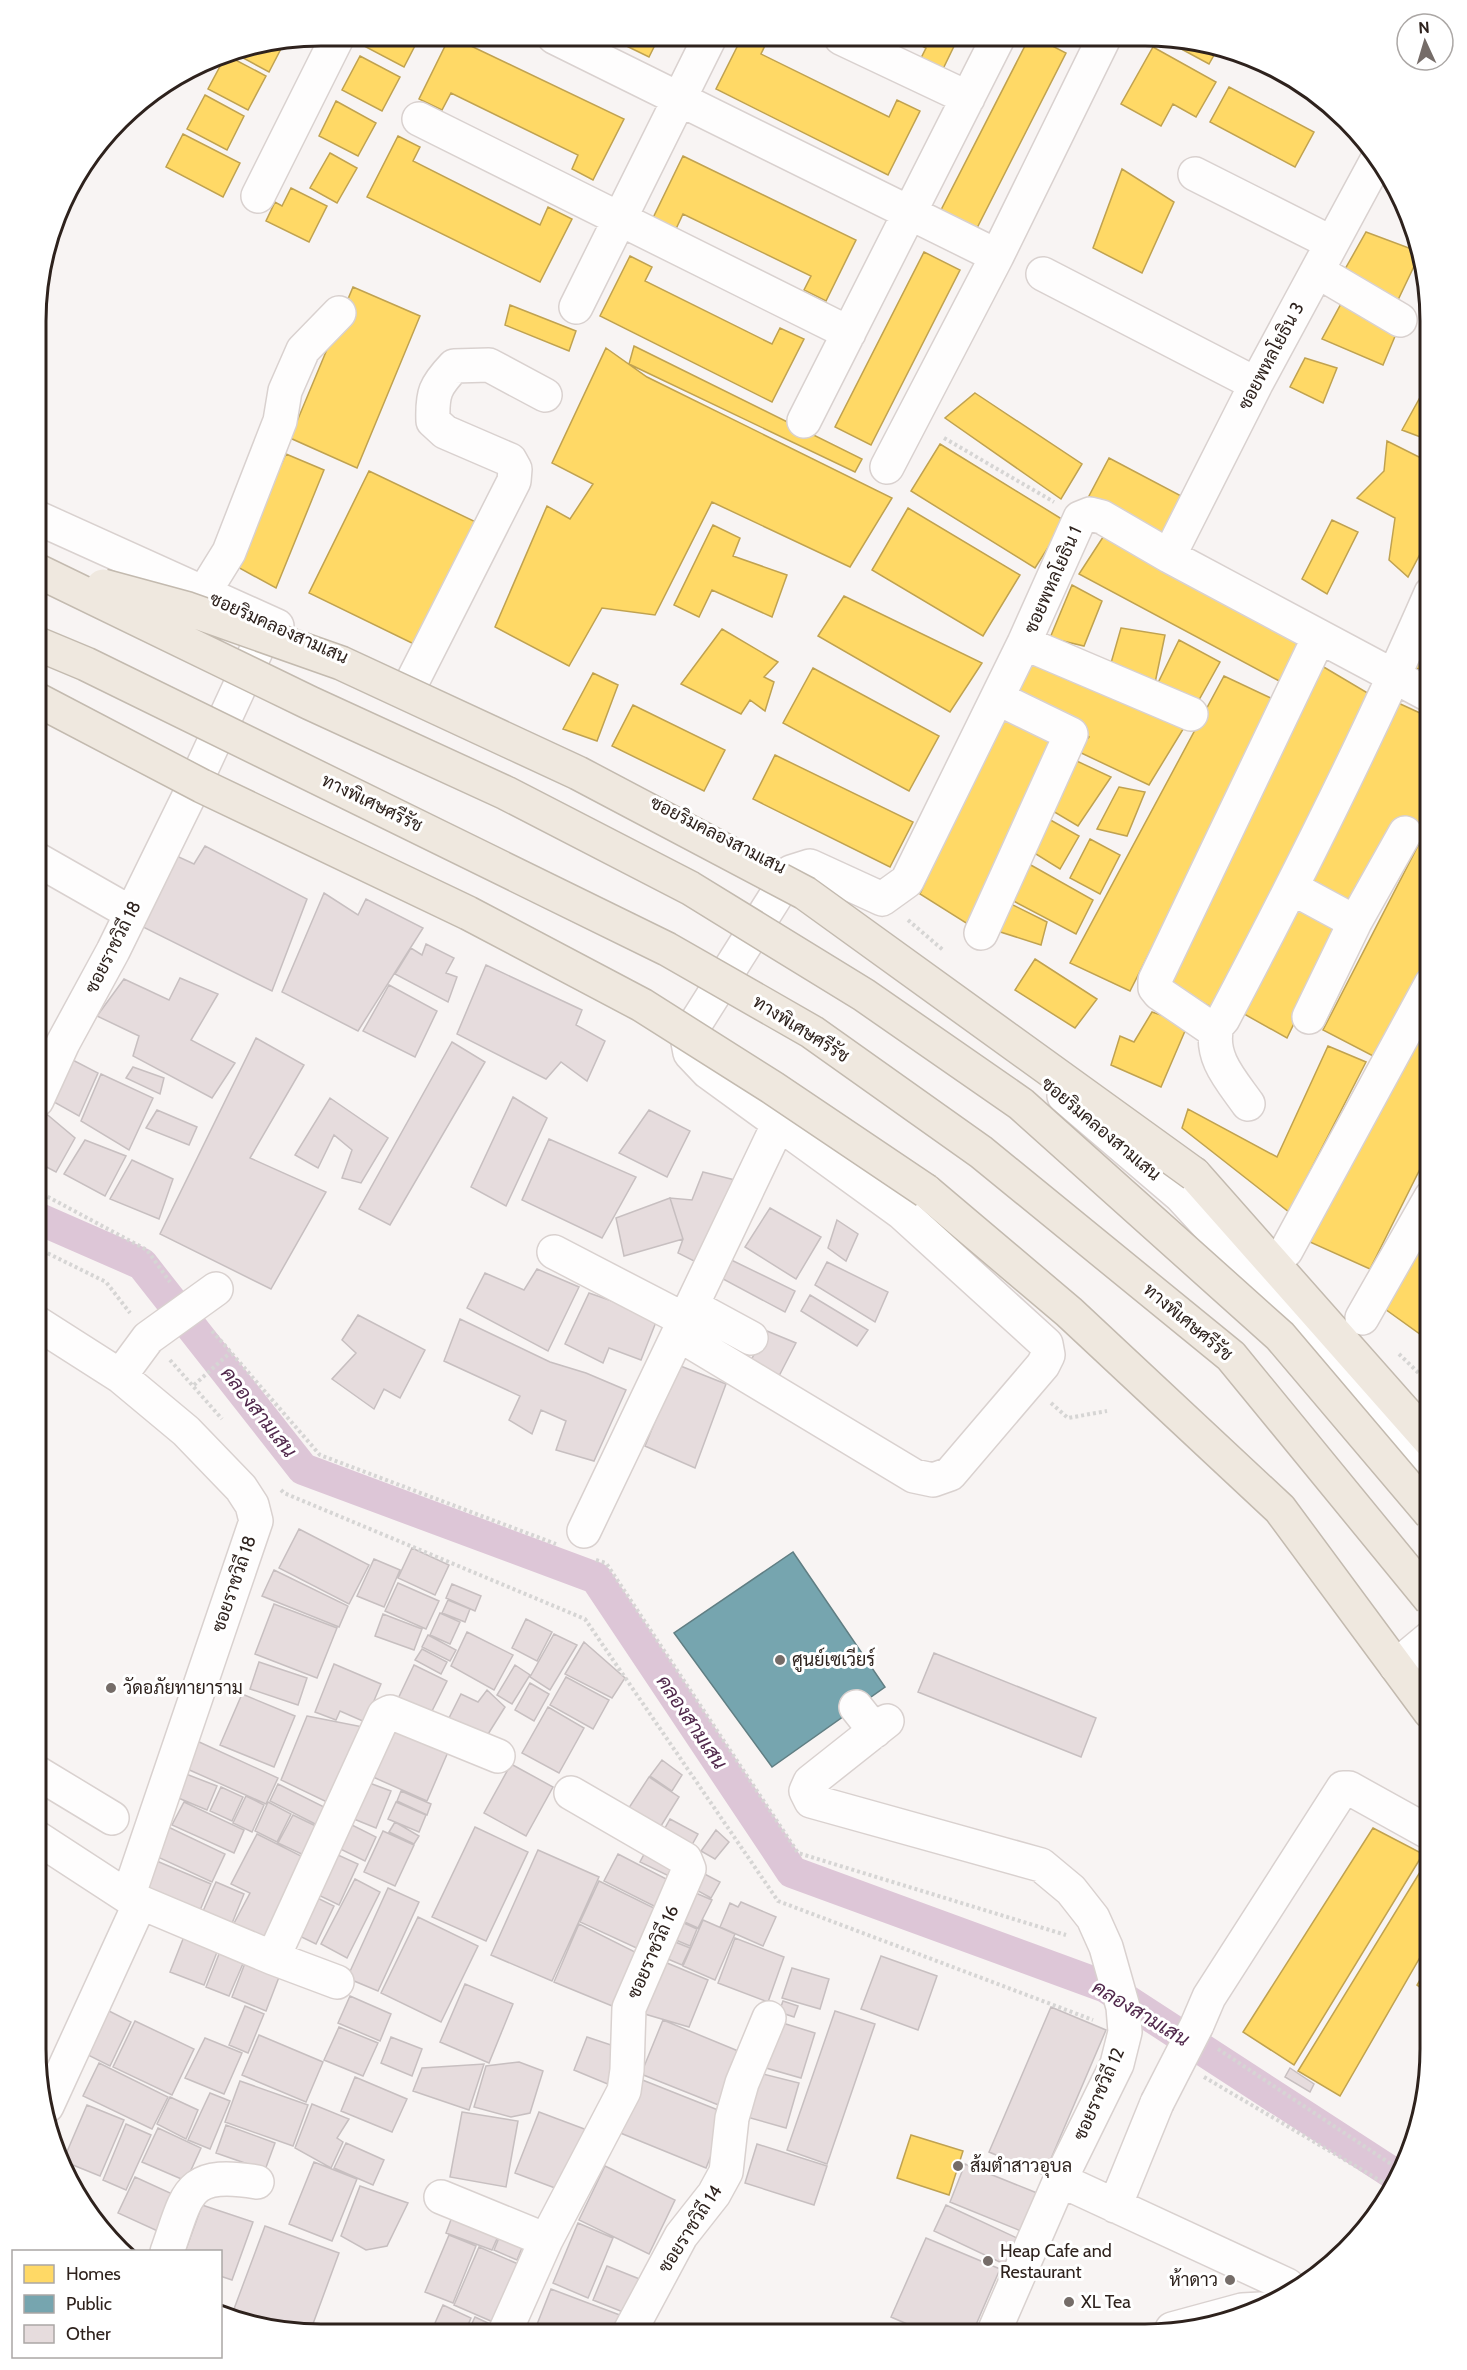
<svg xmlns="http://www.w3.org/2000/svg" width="1467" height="2370" viewBox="0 0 1467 2370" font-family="Cabin,Sarabun,sans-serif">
	<rect width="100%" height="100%" fill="#f8f4f3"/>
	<path fill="#ffd966" stroke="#c0a250" stroke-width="1.5" d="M369,36H420L404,67L364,46Z
		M450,36L624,119L593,180L572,169L578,155L451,93L442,110L419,99Z
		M608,37H659L649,57Z
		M742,37L768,39L761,54L889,117L897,100L920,111L888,175L716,89Z
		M906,38H958L941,73L919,62L926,48Z
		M1029,38H1037L1066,53L977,228L941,210Z
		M1161,38H1183L1218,48L1209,64Z
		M284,43L269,72L234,53Z
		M1153,47L1216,82L1196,117L1173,104L1161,126L1121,104Z
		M226,55L266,76L248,110L208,89Z
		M360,56L400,77L382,111L342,90Z
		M1229,87L1314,132L1295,167L1210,122Z
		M205,95L244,116L227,150L187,129Z
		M336,101L376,123L358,156L319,136Z
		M183,134L240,163L223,197L166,167Z
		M398,136L420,147L413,161L540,225L548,207L572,219L540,282L367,197Z
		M330,153L357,168L337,203L310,188Z
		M683,156L856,240L826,301L804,290L811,276L683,214L675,231L652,220Z
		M1122,169L1174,202L1142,273L1093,248Z
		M291,188L327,206L309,242L266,221L275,202L282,206Z
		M1396,189L1404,202L1392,197Z
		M1366,232L1417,251L1418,258L1397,302L1340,278Z
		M924,252L960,270L871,445L835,427Z
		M630,256L652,267L645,281L772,344L780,328L804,339L772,402L600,316Z
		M353,287L420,316L357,468L290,438Z
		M1342,302L1401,322L1383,365L1322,339Z
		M510,305L576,331L569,351L505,325Z
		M634,346L862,459L855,472L629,364Z
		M606,348L647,377L892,498L850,567L712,502L655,615L602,608L569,666L495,627L547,506L570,519L593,484L552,463Z
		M1305,358L1337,368L1323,403L1290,387Z
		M1423,392L1431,395V441L1402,430Z
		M975,393L1082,464L1061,499L945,418Z
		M1387,441L1431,463V533L1408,577L1389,560L1395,518L1357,498L1384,471Z
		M940,444L1065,521L1035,568L911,491Z
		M286,454L324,470L276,588L234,565Z
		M1109,458L1185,498L1166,535L1089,496Z
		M369,471L480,524L420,647L309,593Z
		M908,508L1020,575L983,636L872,570Z
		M1332,520L1358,532L1327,594L1302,579Z
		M713,525L740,538L733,556L787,575L772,617L712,590L699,617L674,605Z
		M1105,534L1302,646L1283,683L1079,574Z
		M1072,585L1102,601L1084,646L1050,638Z
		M844,596L982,663L950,712L818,636Z
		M1431,621V676L1410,665Z
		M1121,628L1165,635L1155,683L1111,663Z
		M722,629L778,662L764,677L774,682L765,711L750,700L741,714L681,684Z
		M1179,640L1220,662L1195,707L1155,689Z
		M1035,651L1185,726L1149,785L1077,751L1089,737L1009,696Z
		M1322,666L1371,695L1213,1008L1162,982Z
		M813,668L939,736L909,791L783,723Z
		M593,673L618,685L597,741L563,729Z
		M1224,676L1277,701L1130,991L1070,963Z
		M1396,702L1431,718V955L1375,1057L1323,1030L1424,834L1403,824L1359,909L1297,884Z
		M633,705L725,750L704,791L612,746Z
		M1002,710L1060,736L974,928L920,894Z
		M775,755L913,822L890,867L753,799Z
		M1066,756L1111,777L1078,826L1046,807Z
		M1119,787L1145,792L1127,836L1097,829Z
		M1038,813L1079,836L1060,869L1023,846Z
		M1090,839L1120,855L1100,894L1070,878Z
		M1029,864L1093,900L1076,934L1006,897Z
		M1005,901L1047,922L1041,945L991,929Z
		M1288,904L1340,928L1287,1038L1237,1010Z
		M1035,959L1097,999L1075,1028L1015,990Z
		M1431,998V1147L1370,1269L1301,1238Z
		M1152,1012L1188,1024L1161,1087L1111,1065L1120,1036L1134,1042Z
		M1328,1046L1366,1062L1289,1212L1182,1128L1188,1109L1277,1157Z
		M1431,1204V1342L1385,1309Z
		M1373,1828L1423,1854L1294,2065L1243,2032Z
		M1428,1859L1430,1860V1940L1340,2096L1298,2071Z
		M1430,1963V1995L1417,1985Z
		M911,2135L963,2151L949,2195L897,2178Z"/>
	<path fill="#76a5af" stroke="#607e83" stroke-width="1.5" d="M793,1552L885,1687L772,1767L674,1633Z"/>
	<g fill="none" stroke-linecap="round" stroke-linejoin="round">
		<path stroke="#ddc6d7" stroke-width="32" d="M37,1218L142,1264L303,1469L596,1578L792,1872L1106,1987L1397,2176"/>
	</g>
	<path fill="#e6dcdd" stroke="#c7bfc0" stroke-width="1.5" d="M205,846L307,899L272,991L137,924L168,852L194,864Z
		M324,893L358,915L366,899L423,928L358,1031L282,992Z
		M426,944L454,958L446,973L457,977L448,1002L395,974L411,948L422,955Z
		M486,965L582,1010L576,1025L605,1041L587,1081L561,1062L546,1079L457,1034Z
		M180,978L218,994L191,1040L235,1063L212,1098L133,1056L139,1036L97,1016L124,979L169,1000Z
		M389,985L437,1011L415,1057L363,1031Z
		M256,1038L304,1065L250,1158L326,1192L271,1289L160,1234Z
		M452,1042L485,1062L390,1225L359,1209Z
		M63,1055L98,1073L79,1116L45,1097Z
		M133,1067L164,1078L160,1094L126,1078Z
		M101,1074L153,1098L129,1150L81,1121Z
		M513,1097L547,1118L506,1206L471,1187Z
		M330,1098L388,1138L361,1183L342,1178L352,1150L334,1135L318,1168L295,1155Z
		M37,1106L75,1138L56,1172L37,1162Z
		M157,1110L197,1127L189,1145L146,1128Z
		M649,1110L690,1131L667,1177L619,1153Z
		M549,1139L636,1177L602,1238L522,1200Z
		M85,1140L126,1156L105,1196L64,1174Z
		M132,1160L173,1179L159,1219L110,1199Z
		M703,1172L747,1183L700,1264L678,1253L683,1239L670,1198L692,1200Z
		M670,1198L683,1239L624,1256L616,1218Z
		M770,1208L821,1237L796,1279L745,1247Z
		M837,1220L858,1234L846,1261L828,1248Z
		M719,1254L795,1291L785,1312L710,1272Z
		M827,1262L888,1292L875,1322L815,1285Z
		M537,1269L579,1287L548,1351L467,1308L485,1273L524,1290Z
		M589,1293L658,1317L641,1360L609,1348L603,1363L565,1344Z
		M810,1295L868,1330L857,1346L801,1311Z
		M358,1315L425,1350L400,1398L384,1389L374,1409L332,1379L356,1353L342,1340Z
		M460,1319L550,1362L586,1373L626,1390L594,1461L556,1450L566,1421L541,1410L532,1434L509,1420L520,1396L444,1361Z
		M767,1331L796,1343L779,1376L750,1362Z
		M678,1365L726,1384L695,1468L645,1446Z
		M299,1529L369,1565L349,1604L279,1568Z
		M412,1548L449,1565L435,1595L398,1578Z
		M374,1559L400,1570L384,1607L357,1596Z
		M274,1570L348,1606L339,1627L262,1596Z
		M398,1583L439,1601L426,1629L385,1611Z
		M452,1584L481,1596L475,1611L446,1598Z
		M448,1600L470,1609L465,1622L442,1613Z
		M274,1604L337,1628L317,1678L255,1654Z
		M440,1613L460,1622L450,1644L430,1635Z
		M383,1614L422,1629L414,1650L375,1636Z
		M526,1619L552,1632L537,1661L512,1648Z
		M467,1632L513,1655L494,1690L451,1666Z
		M554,1634L577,1645L550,1690L530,1677Z
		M428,1635L456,1650L450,1661L422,1647Z
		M584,1642L625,1678L612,1698L565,1674Z
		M422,1649L447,1662L441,1674L415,1660Z
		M934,1653L1096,1718L1081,1757L918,1692Z
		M259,1662L307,1678L298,1705L250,1689Z
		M334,1664L381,1684L365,1722L340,1711L336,1720L315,1712Z
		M414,1665L447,1681L428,1719L396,1703Z
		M515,1665L530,1675L512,1704L497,1695Z
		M566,1677L609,1700L593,1729L550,1705Z
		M530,1683L549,1694L534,1721L515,1710Z
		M487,1690L505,1707L485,1739L447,1722L461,1694L478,1702Z
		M242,1694L295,1716L274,1767L220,1745Z
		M548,1707L584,1728L559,1773L522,1753Z
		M307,1716L363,1727L331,1804L281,1780Z
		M394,1729L448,1752L427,1801L373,1777Z
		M197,1741L278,1778L266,1804L185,1768Z
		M662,1760L682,1775L672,1791L650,1776Z
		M511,1764L553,1787L526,1836L484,1813Z
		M186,1774L217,1786L207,1810L176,1797Z
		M649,1777L679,1797L656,1834L623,1817Z
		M364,1781L391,1791L376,1828L349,1817Z
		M278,1784L330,1810L321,1827L270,1801Z
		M221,1787L243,1797L232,1821L210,1811Z
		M401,1791L431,1804L427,1815L397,1801Z
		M246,1796L264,1805L252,1832L233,1823Z
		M184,1802L244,1830L234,1853L172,1825Z
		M268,1802L291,1814L277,1842L255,1831Z
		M396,1802L426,1815L419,1832L388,1819Z
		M293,1815L322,1829L308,1857L278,1843Z
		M670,1819L698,1834L688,1852L660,1837Z
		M342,1820L376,1837L365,1861L330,1844Z
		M395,1822L419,1836L414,1844L389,1832Z
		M162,1824L225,1854L212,1882L149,1853Z
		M475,1827L528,1852L486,1941L432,1917Z
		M716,1830L729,1842L715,1859L701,1851Z
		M383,1831L414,1845L395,1886L364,1872Z
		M257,1834L305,1858L262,1945L231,1929L250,1893L231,1884Z
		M650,1843L682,1859L673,1878L640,1862Z
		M327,1850L358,1864L339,1905L308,1890Z
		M538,1850L599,1877L552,1981L491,1955Z
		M618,1854L674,1883L660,1909L604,1881Z
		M152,1859L211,1884L196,1920L136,1895Z
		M695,1869L720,1882L711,1898L687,1885Z
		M355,1879L380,1892L347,1958L321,1944Z
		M599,1881L660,1911L643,1951L580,1922Z
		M216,1882L244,1894L228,1933L199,1920Z
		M388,1888L419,1902L378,1991L347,1978Z
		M684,1888L712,1900L698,1928L671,1916Z
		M307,1893L334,1906L316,1944L289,1931Z
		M741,1902L776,1917L763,1946L720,1927L730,1903L738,1907Z
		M418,1917L478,1946L441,2022L381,1993Z
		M671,1917L697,1929L690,1946L664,1935Z
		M703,1920L735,1934L715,1980L683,1966Z
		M579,1924L639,1954L617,2008L554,1982Z
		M185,1934L219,1947L204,1985L170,1972Z
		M663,1937L690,1948L682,1965L656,1954Z
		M735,1938L784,1957L768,2002L718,1983Z
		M221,1949L245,1959L229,1996L206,1987Z
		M881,1956L937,1976L918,2030L861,2009Z
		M247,1958L281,1972L266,2011L232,1997Z
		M655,1958L708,1980L689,2027L631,2010Z
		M792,1968L829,1979L820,2009L782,1998Z
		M465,1984L513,2004L489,2063L440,2042Z
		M350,1996L391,2014L380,2041L338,2023Z
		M783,2001L798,2006L794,2017L779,2012Z
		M245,2006L264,2014L248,2053L229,2045Z
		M1051,2007L1106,2030L1044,2175L989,2152Z
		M107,2010L131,2022L110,2066L86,2054Z
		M835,2011L875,2024L827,2164L787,2150Z
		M663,2020L743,2053L721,2106L641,2074Z
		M773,2020L815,2033L801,2078L759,2066Z
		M135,2021L194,2049L172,2095L113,2067Z
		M339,2027L378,2043L363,2076L324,2060Z
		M259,2035L323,2062L306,2102L242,2075Z
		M391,2037L422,2049L412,2076L381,2063Z
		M587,2037L620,2048L610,2085L574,2070Z
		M205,2038L242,2053L224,2094L185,2078Z
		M519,2062L543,2071L530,2113L511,2117L474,2107L486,2066Z
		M99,2063L168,2097L152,2129L83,2096Z
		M484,2064L469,2110L413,2091L422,2068Z
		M1290,2068L1314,2084L1310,2092L1285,2077Z
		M759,2073L799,2083L786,2128L747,2117Z
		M355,2077L407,2099L392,2132L341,2111Z
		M640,2079L728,2114L706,2168L618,2132Z
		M240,2081L308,2105L293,2146L225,2122Z
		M210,2093L230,2101L210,2149L188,2140Z
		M170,2097L198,2110L186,2139L157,2124Z
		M312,2104L349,2119L337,2138L343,2142L331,2168L295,2148Z
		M87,2105L124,2120L100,2176L63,2161Z
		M462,2112L518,2121L506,2187L450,2177Z
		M539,2112L587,2130L563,2191L515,2173Z
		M126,2124L151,2135L126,2190L103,2180Z
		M226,2125L275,2143L265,2170L216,2153Z
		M158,2128L201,2148L186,2181L142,2162Z
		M346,2143L384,2160L373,2185L334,2168Z
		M757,2144L827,2166L814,2205L745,2183Z
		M314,2162L357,2179L332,2241L289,2224Z
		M965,2164L1037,2193L1021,2231L950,2202Z
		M605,2166L675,2200L649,2254L579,2220Z
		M135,2177L179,2197L162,2233L118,2213Z
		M360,2186L408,2203L387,2246L366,2250L341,2236Z
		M202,2205L253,2222L232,2280L220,2276V2252H185Z
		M946,2205L1019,2239L1006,2265L934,2231Z
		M452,2217L499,2234L492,2250L446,2233Z
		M94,2220L111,2227L108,2235L95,2222Z
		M578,2223L613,2238L588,2298L553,2283Z
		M265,2226L339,2253L310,2332H284L231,2317Z
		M503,2228L526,2238L517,2260L494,2250Z
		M449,2235L476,2246L453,2303L425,2292Z
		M926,2238L1000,2269L972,2334L928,2333L891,2317Z
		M479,2247L525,2267L500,2325L454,2305Z
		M607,2266L642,2280L628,2314L593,2300Z
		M551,2289L625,2317L619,2333L534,2332Z
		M443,2305L471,2318L465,2332H431Z
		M475,2317L503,2330L502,2332H468Z
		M887,2325L910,2333H884Z"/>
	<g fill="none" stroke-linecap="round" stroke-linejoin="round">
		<defs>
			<path id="minor" d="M554,37L997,256
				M841,38L968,98
				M419,119L849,333
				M1195,174L1332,243
				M258,196L338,36
				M1317,271L1400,320
				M1043,274L1256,384
				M576,307L710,37
				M804,421L998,38
				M887,467L997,256L1104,38
				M38,518L277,626
				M1169,556L1256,384L1378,158
				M203,594L229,552L280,421L285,391L303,350L339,313
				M1319,637L1155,980V988L1159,993L1209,1027L1217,1026L1223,1019C1297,879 1368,738 1431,593
				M1024,643L1191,714
				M410,686L514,481L515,469L510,460L445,432L433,421C432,393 435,386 454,366L489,365L545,395
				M38,860L131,913
				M791,872L810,866L882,899L907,881L1024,643L1080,518L1090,514L1102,517L1169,556L1431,696
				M1292,888L1355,922
				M981,933L1071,734L997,698
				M1309,1017L1355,922L1405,833
				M1217,1026C1209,1057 1231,1080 1248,1104
				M1064,1096L1181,1196L1336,1364L1431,1476
				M37,1100L63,1043L113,951L190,794L269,623
				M1286,1251L1431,984
				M554,1252L685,1320
				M692,1306L751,1338
				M1362,1318L1431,1197
				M37,1323L120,1376L186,1431L241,1488L252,1505L256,1521L128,1897
				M678,1334L914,1476L933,1480L950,1474L1043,1365L1048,1355L1046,1344L902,1213L708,1072L690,1053L687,1037L791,872
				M120,1376L148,1338L216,1289
				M584,1531L779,1123
				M1396,1666L1431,1637
				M856,1707L875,1731
				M887,1721L810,1782L806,1791L811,1801L1041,1865L1071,1890L1093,1918L1106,1947L1123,2007L1125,2032L1117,2064L1060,2180L993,2334
				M36,1772L112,1818
				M36,1837L128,1897L273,1958L337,1982
				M273,1958L384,1715L390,1712L498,1756
				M1197,2025L1209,1997L1343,1788H1349L1430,1833
				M47,2106L140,1903
				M1060,2180L1287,2285L1293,2290
				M441,2197L546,2240
				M1115,2206L1157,2103
				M167,2252C188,2193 186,2170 257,2182
				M1172,2329L1242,2310L1261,2309
				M505,2332L546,2240L624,2091L627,2070L629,2008L689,1869L685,1859L571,1793
				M629,2333L681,2236L714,2194L726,2172L732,2118L742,2083L769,2018"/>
			<path id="highway" d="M1194,1174L1431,1442
				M926,1191L1069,1312L1280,1509L1430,1712"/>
		</defs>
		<use href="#minor" stroke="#d9d1cf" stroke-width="36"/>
		<use href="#highway" stroke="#c3baaf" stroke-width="36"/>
		<path stroke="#d6d5d4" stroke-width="4" stroke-dasharray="3 3" stroke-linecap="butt" d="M944,438L1054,502
			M908,920L943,950
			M37,1191L147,1250L170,1282
			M37,1248L106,1282L130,1313
			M212,1331L229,1350
			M228,1349L320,1455L556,1544
			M1399,1354L1431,1385
			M170,1360L222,1419
			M1051,1403L1068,1418L1107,1411
			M281,1490L284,1493L585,1619L778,1901L1093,2020
			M596,1560L606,1563L798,1853L1066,1935
			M1218,2049L1400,2170
			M1204,2077L1391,2187"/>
		<use href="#minor" stroke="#fefdfd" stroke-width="33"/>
		<use href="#highway" stroke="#efe8df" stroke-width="33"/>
		<defs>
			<path id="minor-bridge" d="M1157,2103L1197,2025"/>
			<path id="highway-bridge" d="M38,571L310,703L506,793L690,888L864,995L1021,1104L1280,1336L1431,1514
				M103,586L188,609L341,663L578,773L805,893L1194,1174
				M38,644L86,664L667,949L812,1032L981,1152L1231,1356L1431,1600
				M38,700L202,786L468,913L642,1005L773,1088L926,1191"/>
		</defs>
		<use href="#minor-bridge" stroke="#d9d1cf" stroke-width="36" stroke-linecap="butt"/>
		<use href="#highway-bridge" stroke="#c3baaf" stroke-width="36" stroke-linecap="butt"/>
		<path stroke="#d6d5d4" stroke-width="4" stroke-dasharray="3 3" stroke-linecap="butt" d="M194,1385L231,1352"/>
		<use href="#minor-bridge" stroke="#fefdfd" stroke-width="33"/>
		<use href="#highway-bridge" stroke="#efe8df" stroke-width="33"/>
	</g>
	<g fill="#756c68" stroke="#fff" stroke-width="2">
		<circle cx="780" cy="1660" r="6"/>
		<circle cx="111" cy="1688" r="6"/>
		<circle cx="958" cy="2166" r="6"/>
		<circle cx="988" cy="2261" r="6"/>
		<circle cx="1230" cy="2280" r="6"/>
		<circle cx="1069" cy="2302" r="6"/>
	</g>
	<g text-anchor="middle" stroke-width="6" stroke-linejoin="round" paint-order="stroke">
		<g font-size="18" fill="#2e221d" stroke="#fff">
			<text transform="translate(1271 356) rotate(-62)" y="6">ซอยพหลโยธิน 3</text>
			<text transform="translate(1053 580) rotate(-66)" y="6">ซอยพหลโยธิน 1</text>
			<text transform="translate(279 628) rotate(24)" y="6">ซอยริมคลองสามเสน</text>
			<text transform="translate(372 803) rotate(26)" y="6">ทางพิเศษศรีรัช</text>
			<text transform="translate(718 835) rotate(27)" y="6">ซอยริมคลองสามเสน</text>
			<text transform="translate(113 947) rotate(-63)" y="6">ซอยราชวิถี 18</text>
			<text transform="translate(801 1029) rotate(32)" y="6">ทางพิเศษศรีรัช</text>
			<text transform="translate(1101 1129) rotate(40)" y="6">ซอยริมคลองสามเสน</text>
			<text transform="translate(1188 1322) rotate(40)" y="6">ทางพิเศษศรีรัช</text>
			<text transform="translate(234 1584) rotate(-71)" y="6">ซอยราชวิถี 18</text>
			<text transform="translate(653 1952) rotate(-66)" y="6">ซอยราชวิถี 16</text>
			<text transform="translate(1099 2094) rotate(-66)" y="6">ซอยราชวิถี 12</text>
			<text transform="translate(690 2229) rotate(-57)" y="6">ซอยราชวิถี 14</text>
		</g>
		<g font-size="18" fill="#2e221d" stroke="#fff" text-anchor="start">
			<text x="792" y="1666">ศูนย์เซเวียร์</text>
			<text x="123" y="1694">วัดอภัยทายาราม</text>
			<text x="970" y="2172">ส้มตำสาวอุบล</text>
			<text x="1000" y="2257">Heap Cafe and<tspan x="1000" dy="21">Restaurant</tspan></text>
			<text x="1218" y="2286" text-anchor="end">ห้าดาว</text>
			<text x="1081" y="2308">XL Tea</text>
		</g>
		<g font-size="20" font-style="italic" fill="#51294c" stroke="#fff">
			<text transform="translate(259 1412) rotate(52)" y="7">คลองสามเสน</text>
			<text transform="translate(692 1722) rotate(56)" y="7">คลองสามเสน</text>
			<text transform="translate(1141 2013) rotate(31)" y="7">คลองสามเสน</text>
		</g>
	</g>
	<path d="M0 0H1467V2370H0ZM321 46H1145A275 275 0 0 1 1420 321V2049A275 275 0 0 1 1145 2324H321A275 275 0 0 1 46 2049V321A275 275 0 0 1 321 46Z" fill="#fff" fill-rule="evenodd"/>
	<path fill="none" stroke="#2e221d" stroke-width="3" d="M321 46H1145A275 275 0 0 1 1420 321V2049A275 275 0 0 1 1145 2324H321A275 275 0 0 1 46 2049V321A275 275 0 0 1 321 46Z"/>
	<rect x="12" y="2250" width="210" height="108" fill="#ffffff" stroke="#aba7a5" stroke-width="1.5"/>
	<rect x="24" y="2265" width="30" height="18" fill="#ffd966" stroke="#aba7a5" stroke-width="1.5"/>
	<text x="66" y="2280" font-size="18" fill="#2e221d">Homes</text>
	<rect x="24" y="2295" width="30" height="18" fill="#76a5af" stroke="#aba7a5" stroke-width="1.5"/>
	<text x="66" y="2310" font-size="18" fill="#2e221d">Public</text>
	<rect x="24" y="2325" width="30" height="18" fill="#e6dcdd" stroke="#aba7a5" stroke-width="1.5"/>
	<text x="66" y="2340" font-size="18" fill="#2e221d">Other</text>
	<g transform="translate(1425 42) rotate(356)"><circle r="28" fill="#ffffff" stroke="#aba7a5" stroke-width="1.5"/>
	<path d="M0-4.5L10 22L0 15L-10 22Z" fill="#756c68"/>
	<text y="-9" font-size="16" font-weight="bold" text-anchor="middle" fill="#2e221d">N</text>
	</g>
</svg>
